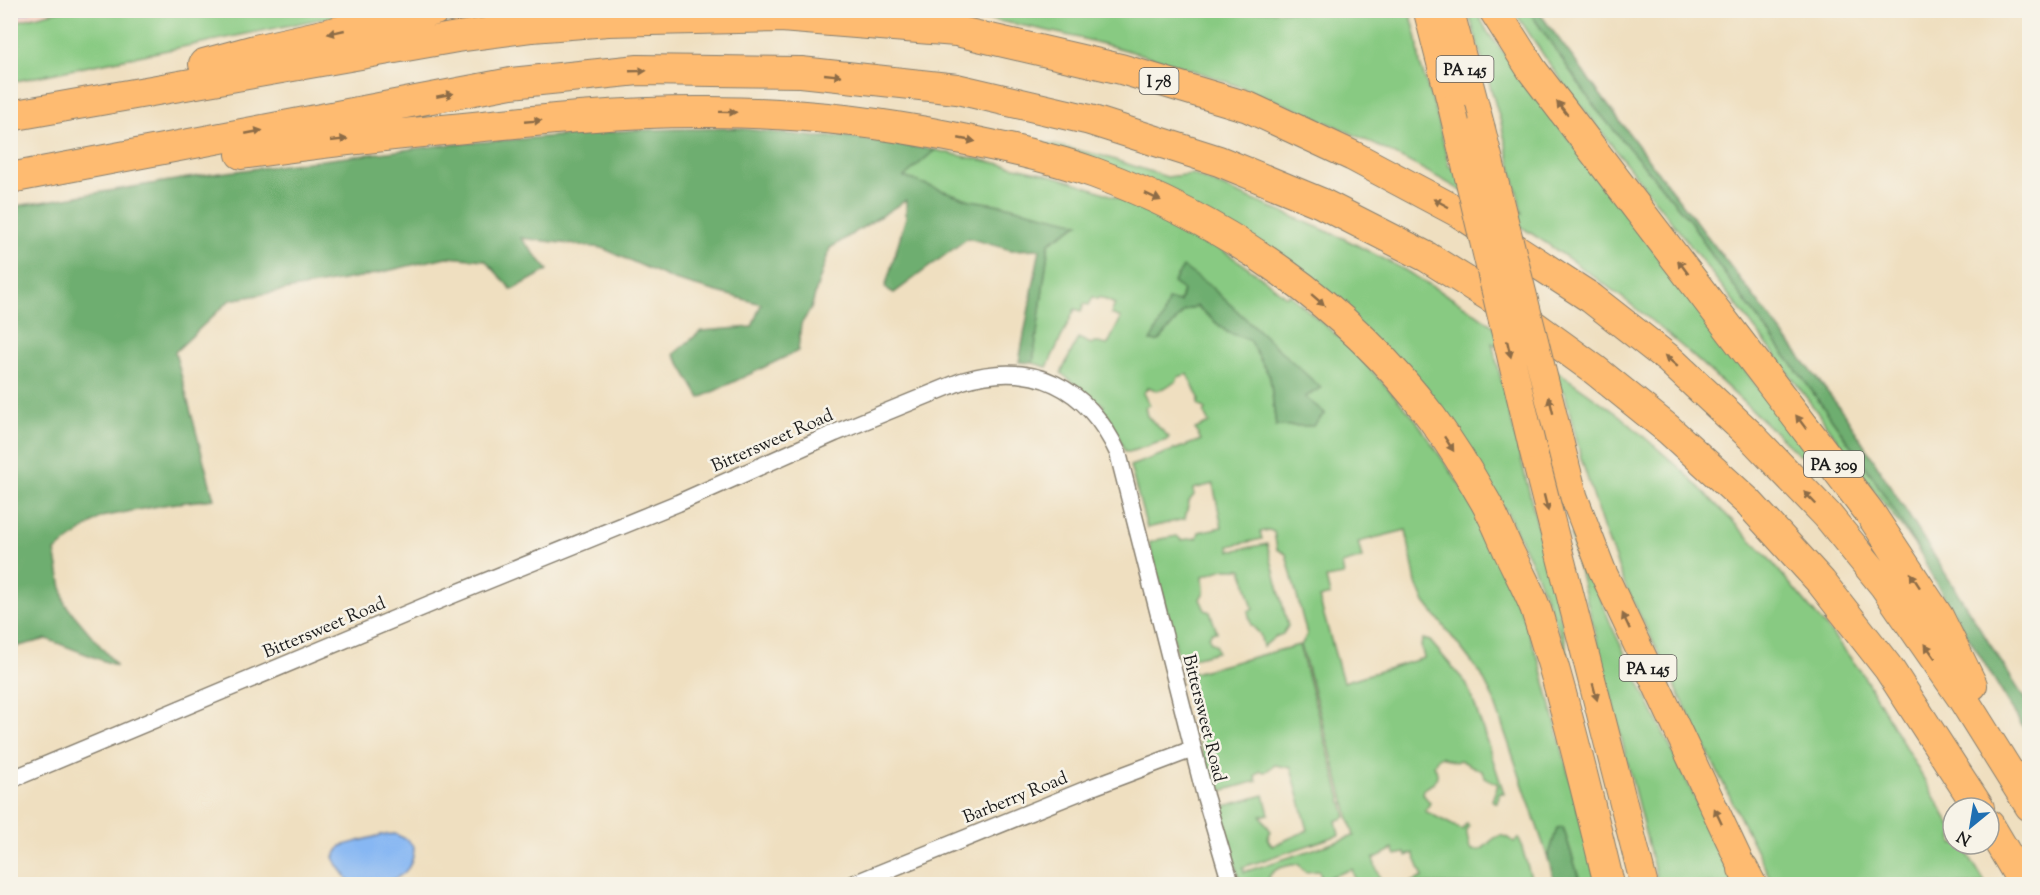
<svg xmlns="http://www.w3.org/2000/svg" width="2040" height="895" viewBox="0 0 2040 895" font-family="'Sorts Mill Goudy',serif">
	<rect width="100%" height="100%" fill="#f7f3e8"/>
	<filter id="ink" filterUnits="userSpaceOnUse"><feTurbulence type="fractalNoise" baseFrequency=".0167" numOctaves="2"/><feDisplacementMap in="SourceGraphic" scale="12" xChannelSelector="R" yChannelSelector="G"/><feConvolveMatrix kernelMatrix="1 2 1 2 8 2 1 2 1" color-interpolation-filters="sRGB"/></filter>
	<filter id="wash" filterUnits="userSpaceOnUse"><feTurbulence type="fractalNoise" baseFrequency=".008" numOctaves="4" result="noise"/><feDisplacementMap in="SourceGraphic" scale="24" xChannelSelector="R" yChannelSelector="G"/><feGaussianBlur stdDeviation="1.35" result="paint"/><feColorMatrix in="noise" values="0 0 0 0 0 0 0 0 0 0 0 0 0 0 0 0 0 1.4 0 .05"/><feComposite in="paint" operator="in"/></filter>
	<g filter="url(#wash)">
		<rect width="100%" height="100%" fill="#efdfc0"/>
		<path fill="#f6d2c4" d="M11,10L62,11L11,23Z"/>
		<path fill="#88ca82" stroke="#52734f" stroke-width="1.5" fill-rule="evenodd" d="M62,10H359V11L11,82V23Z
			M936,11H1410L1417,39L1420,64L1436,112L1449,166L1522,213L1501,123L1468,11H1476L1489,34L1806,450L1803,456L1798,454C1736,395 1674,335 1604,284C1442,164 1251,75 1053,32C1015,23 975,17 936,11Z
			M1514,11H1529L1597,110L1691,222L1718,265L1807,384L1873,477L1921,554L1773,352L1555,72Z
			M992,131L1103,156L1167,177L1192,174L1343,238L1403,269L1465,306L1619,415L1682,470L1766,555L1835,638L1862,673L1953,829V844H1962L1986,884H1773L1625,585L1604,530L1581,458L1565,393L1524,362L1492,343L1562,623L1571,670L1557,625L1533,566L1507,512L1313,280Z
			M935,150C969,158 1004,164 1038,172C1122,193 1221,240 1286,297L1289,294L1349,346L1392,393L1416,420L1466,494L1509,578L1541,667L1597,884H1581L1563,827L1557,829L1548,858L1493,698L1481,674L1425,602L1416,583L1406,530L1358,542L1362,558L1342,564L1344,575L1326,578L1330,595L1319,598L1343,682L1424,658L1421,645L1423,639L1430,641L1466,683L1474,703L1504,793H1500L1497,802H1494L1492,800L1498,784L1484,777L1482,771L1460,760L1455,762L1441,756L1437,759L1434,765C1442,778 1433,784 1424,789L1423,794L1430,803L1425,811L1462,830L1467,823L1469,826L1466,830L1470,849C1489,858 1491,822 1514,842L1519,838L1533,884H1406L1423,877L1413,853L1406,856L1405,853L1396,855L1393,849L1373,859L1382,884H1356L1352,869L1322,880L1319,871L1305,872L1298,864C1285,866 1268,868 1267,884H1241L1219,813L1221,807L1264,795L1269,814L1261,816L1270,830L1268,840L1272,846L1308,830L1291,768L1275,765L1265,772L1260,771L1255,776L1257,781L1221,791H1215L1211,787L1183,673L1187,668L1191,667L1193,673L1299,645L1346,817L1336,821L1339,835L1243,867L1244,872L1354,836L1301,645L1307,635L1286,554L1277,549L1274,532L1269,530L1260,532L1262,539L1229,546L1230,551L1267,544L1288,626L1283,634L1275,637L1263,647L1260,634L1251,625L1248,611L1253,609L1242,569H1224L1203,576L1204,592L1200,599L1205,610L1210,612L1217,632H1212L1209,636L1210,641L1216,645L1217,652L1182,661L1179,659L1149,543L1160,539L1177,536L1181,540L1197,538L1199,532L1222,527L1213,484L1193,489L1194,495L1189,501L1185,519L1147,528L1130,466L1201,440L1195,429L1209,423L1204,413L1205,409L1198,404L1199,398L1187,374L1178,377L1176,382L1157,391L1149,387L1143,393L1150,405L1145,407L1147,416L1169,437L1167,440L1129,452H1125L1112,421L1102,408L1104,406L1099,402L1097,403L1061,373L1078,338L1091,344L1094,342L1107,345L1108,344L1121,318L1111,314L1115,304L1099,297L1097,299L1093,297L1089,305L1084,304L1081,311L1075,309L1047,367L1033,363L1049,243L1078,224L1007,206L970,200L903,177ZM1210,286L1320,388L1305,397L1325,414L1276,426L1270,377L1249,339L1227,332L1196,306L1184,311L1159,341H1151L1163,318L1168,300L1180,302L1183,290Z
			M1570,534L1579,544L1612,627L1737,884H1658Z"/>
		<path fill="#6eae70" stroke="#456546" stroke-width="1.5" d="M1529,11H1538L1657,171L1846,416L2029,706V737L1932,577L1921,554L1873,477L1807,384L1718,265L1691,222L1597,110Z
			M737,128L817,137L844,136L935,150L904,177L970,200L1007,206L1079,223L1049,243L1033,363L1019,362L1040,249L1011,250L968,238L894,293L885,288L906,217V200L830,248L817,287L811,309L801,324L798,351L700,398L674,354L701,331L752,327L761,304L674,280L602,248L521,238L548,270L512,290L485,260L446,257L366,276L230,300L175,352L214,499L169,504L101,517L55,551L65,604L117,666L47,639L11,648V207L212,174L443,145L634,130Z
			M1183,267L1210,286L1321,388L1305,397L1325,413L1313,426H1276L1270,377L1249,340L1227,332L1197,306L1184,311L1159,341H1150L1163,318L1168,300L1180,302L1183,290L1173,283Z
			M1563,827L1581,884H1555L1548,858L1557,828Z"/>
		<path fill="#87b7f3" stroke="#526a88" stroke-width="1.5" d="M395,834L408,840L414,848C413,884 378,885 350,884C347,874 337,868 334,857L341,846L381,835Z"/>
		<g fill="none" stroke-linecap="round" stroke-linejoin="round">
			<path stroke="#87b7f3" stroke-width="5" d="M10,15L29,10"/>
		</g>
	</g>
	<g filter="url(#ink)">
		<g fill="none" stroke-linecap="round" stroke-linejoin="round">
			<defs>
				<path id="minor" d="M10,780L430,604L678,503L835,433L962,381C1033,360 1087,386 1118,453L1205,796L1231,884
					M853,884L1092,787L1193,749"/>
				<path id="trunk" d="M1427,10L1452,108
					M1450,10L1481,127
					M1532,446L1644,884
					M1565,462L1574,497L1602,570L1743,869"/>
				<path id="motorway" d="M1494,10L1532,70L1870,513L1938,616L1972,685
					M204,64L255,50L435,10
					M10,116L457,37L532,27L608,21L781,17L956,31L1121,69L1248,107L1353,156L1460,213L1591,298L1670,360L1751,436L1827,515L1884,585L1963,699L2030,806
					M241,154C315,143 389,135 464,128C541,120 619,112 697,112C781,111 865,120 947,136C997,146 1047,156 1095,173C1226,221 1348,305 1432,418C1451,444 1469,473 1485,501C1494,517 1501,534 1508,550C1517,569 1527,587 1535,607C1541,624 1545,641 1551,658C1573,733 1591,809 1609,884
					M10,178L511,83L638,70L801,72L957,89L1090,120L1219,161L1321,203L1427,257L1515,312L1595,370L1668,429L1748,502L1821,582L1889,669L1979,808
					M1989,825L2024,884
					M1743,869L1751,884"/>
			</defs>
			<use href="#minor" stroke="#867e6e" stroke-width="19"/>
			<use href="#trunk" stroke="#867e6e" stroke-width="29"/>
			<use href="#motorway" stroke="#867e6e" stroke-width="32"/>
			<use href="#minor" stroke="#fff" stroke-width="16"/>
			<use href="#trunk" stroke="#febb71" stroke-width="27"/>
			<use href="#motorway" stroke="#febb71" stroke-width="30"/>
			<defs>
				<path id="trunk-bridge" d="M1452,108L1532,446
					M1481,127L1565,462"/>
			</defs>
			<use href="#trunk-bridge" stroke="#867e6e" stroke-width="29" stroke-linecap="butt"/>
			<use href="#trunk-bridge" stroke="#febb71" stroke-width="27"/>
		</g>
		<defs><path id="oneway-solid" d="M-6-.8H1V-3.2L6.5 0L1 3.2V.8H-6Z" transform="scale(1.5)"/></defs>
		<g fill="#8d6c46">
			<use href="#oneway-solid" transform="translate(336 32) rotate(167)"/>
			<use href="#oneway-solid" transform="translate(638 71) rotate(-2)"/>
			<use href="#oneway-solid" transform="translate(833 75) rotate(6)"/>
			<use href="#oneway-solid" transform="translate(445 95) rotate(-11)"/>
			<use href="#oneway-solid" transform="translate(1562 108) rotate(-128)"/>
			<use href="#oneway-solid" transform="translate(728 112) rotate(1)"/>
			<use href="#oneway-solid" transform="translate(533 121) rotate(-5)"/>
			<use href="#oneway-solid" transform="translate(254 132) rotate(-11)"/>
			<use href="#oneway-solid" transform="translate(339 140) rotate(-6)"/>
			<use href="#oneway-solid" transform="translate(967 140) rotate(11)"/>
			<use href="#oneway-solid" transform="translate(1153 197) rotate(25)"/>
			<use href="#oneway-solid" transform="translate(1441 203) rotate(-152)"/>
			<use href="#oneway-solid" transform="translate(1683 267) rotate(-127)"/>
			<use href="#oneway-solid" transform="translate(1318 300) rotate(41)"/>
			<use href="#oneway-solid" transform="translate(1509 349) rotate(77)"/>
			<use href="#oneway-solid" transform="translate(1671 361) rotate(-139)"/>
			<use href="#oneway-solid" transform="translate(1551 405) rotate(-104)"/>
			<use href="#oneway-solid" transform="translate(1801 422) rotate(-127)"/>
			<use href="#oneway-solid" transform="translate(1449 444) rotate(57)"/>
			<use href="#oneway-solid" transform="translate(1810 498) rotate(-134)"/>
			<use href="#oneway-solid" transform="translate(1546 503) rotate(76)"/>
			<use href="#oneway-solid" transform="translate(1915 580) rotate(-123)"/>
			<use href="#oneway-solid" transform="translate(1626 621) rotate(-115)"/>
			<use href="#oneway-solid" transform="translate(1930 651) rotate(-125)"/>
			<use href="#oneway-solid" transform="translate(1595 692) rotate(75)"/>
			<use href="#oneway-solid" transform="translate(1718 816) rotate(-115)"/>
		</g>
	</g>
	<g text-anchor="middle" stroke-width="5" stroke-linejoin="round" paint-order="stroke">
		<g fill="#f7f3e8" stroke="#5e5c59" stroke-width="1.5">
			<rect x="1436.5" y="56" width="57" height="26" rx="4.5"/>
			<rect x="1139.5" y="68" width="39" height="26" rx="4.5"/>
			<rect x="1804" y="451" width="60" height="26" rx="4.5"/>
			<rect x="1619.5" y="655" width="57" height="26" rx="4.5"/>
		</g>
		<g font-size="16" font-weight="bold" fill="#1c1c1c">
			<text x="1465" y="75">PA 145</text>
			<text x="1159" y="87">I 78</text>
			<text x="1834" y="470">PA 309</text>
			<text x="1648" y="674">PA 145</text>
		</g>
		<g font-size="18" fill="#1c1c1c" stroke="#f7f3e8">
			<text transform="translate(772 440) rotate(-24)" y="6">Bittersweet Road</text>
			<text transform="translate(324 627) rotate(-23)" y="6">Bittersweet Road</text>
			<text transform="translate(1205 718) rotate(76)" y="6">Bittersweet Road</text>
			<text transform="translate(1015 797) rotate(-22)" y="6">Barberry Road</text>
		</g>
	</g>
	<rect width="2040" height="895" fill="none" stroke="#f7f3e8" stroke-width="36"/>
	<g transform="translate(1971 826) rotate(210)"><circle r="28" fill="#f7f3e8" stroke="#9f9d96" stroke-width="1.5"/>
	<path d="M0-4.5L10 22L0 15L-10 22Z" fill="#1f6fb2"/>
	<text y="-9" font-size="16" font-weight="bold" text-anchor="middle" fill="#1c1c1c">N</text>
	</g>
</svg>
